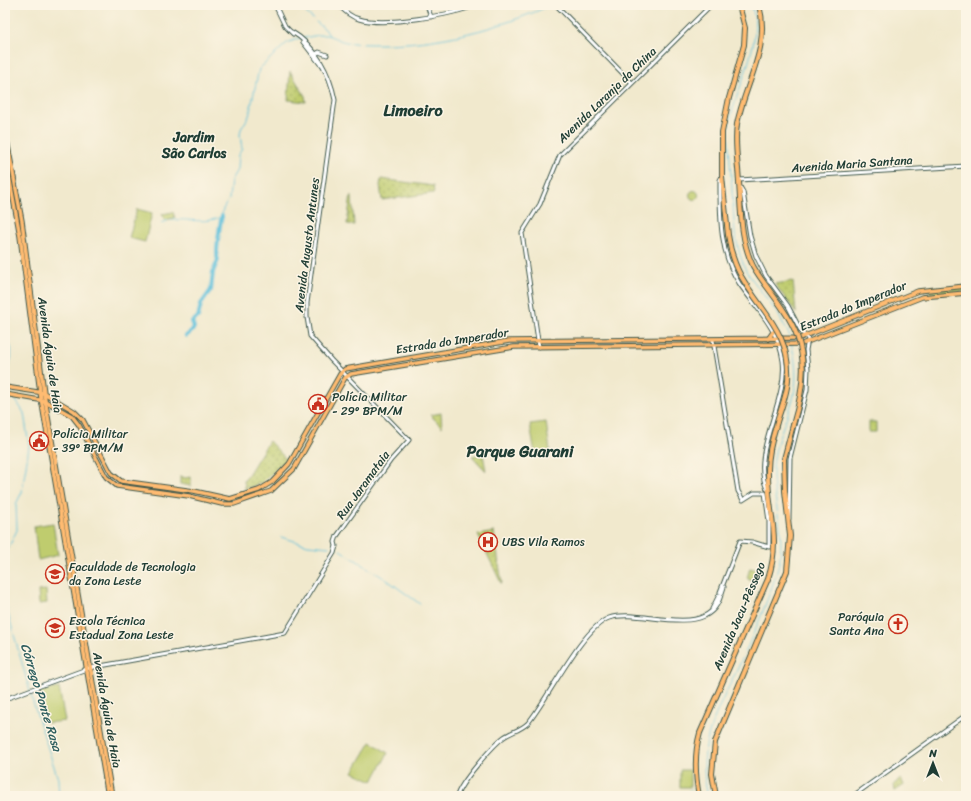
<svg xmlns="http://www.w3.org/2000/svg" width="971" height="801" viewBox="0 0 971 801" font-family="Sriracha,sans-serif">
	<defs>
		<pattern id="park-dots" width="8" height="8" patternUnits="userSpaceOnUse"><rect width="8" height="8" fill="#bfcc6e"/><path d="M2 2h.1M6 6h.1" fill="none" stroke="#9ba75b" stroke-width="1.8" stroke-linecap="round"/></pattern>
	</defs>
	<rect width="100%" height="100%" fill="#fcf5e5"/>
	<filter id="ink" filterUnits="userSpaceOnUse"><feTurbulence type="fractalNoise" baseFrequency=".025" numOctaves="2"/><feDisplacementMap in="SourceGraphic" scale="8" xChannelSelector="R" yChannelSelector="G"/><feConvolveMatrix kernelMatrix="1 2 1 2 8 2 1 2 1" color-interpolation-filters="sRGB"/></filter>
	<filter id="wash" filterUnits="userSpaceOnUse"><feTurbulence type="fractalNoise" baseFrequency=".012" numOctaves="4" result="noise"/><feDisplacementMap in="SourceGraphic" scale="16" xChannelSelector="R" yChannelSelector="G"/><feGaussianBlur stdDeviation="0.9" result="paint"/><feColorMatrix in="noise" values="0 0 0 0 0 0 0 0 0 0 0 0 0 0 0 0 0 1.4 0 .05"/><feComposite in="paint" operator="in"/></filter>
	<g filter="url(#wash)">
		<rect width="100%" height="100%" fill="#f1e9cd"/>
		<path fill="url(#park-dots)" stroke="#6f8451" d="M290,71L305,96L306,102L288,100Z
			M381,179L433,186L434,193L382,200L380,185Z
			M351,195L352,197L354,225L347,224Z
			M793,281L796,313L775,284Z
			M441,413L442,427L430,415Z
			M269,441L286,459L263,482L245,489L244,481Z
			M483,454L486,471L472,456Z
			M180,476L185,478L191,477V486L180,484Z
			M494,532L502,583H501L478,535Z
			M901,779L904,785L895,791L894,784Z"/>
		<path fill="#bfcc6e" stroke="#6f8451" d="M5,138L19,216H18L5,144Z
			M689.5 195a4.5 4.5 0 1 1 9 0a4.5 4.5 0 1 1-9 0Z
			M137,209L152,213L145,242L129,238Z
			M173,212L175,218L165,220L162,214Z
			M966,287V291L929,294V290Z
			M546,422L550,451L535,453L530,424Z
			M869,422H876V432H869Z
			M53,523L58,555L38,560L34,526Z
			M750,568L757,570L753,580L747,578Z
			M46,590L47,603L39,604L38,591Z
			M59,688L65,721L46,723L40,691Z
			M371,742L388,753L373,781L353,772Z
			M680,770H690V787H680Z"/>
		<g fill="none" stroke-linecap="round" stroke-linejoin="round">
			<path stroke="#5dc0db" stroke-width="1" d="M751,5C767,40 732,94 728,131L735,235L740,255L746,271L778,314L790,336
				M299,6L313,19
				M316,22L325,29L329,35
				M303,38C311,37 322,33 330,36C336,38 340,41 346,42C357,44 369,44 380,44C438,44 498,29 551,5
				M161,223C180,214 203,227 222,216L223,209L229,199L231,180L237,170L238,155L242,149L240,135L241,129L249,116L259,69L287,43L300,38
				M5,338C17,349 10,363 5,376
				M281,537L308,545L329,547
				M340,550L387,580L420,604
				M5,552L8,549L17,530L16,504L22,492L29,446L24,413L15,399
				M5,603L33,702L58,779L59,796
				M683,796L692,789
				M708,796C695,745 717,712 738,668C752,638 766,606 776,575C789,535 772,507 773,468C774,443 786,422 793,399C798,379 796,359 790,339"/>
			<path stroke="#5dc0db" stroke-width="4" d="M186,336L192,331L194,327L192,322L198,317L201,304L211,290L213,272L218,260C215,255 220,223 222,216"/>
		</g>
	</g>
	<g filter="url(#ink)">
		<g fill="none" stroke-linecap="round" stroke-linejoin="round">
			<defs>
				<path id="minor" d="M275,5L285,26L293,34
					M339,5C344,11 351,17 359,19C385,27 451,15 477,5
					M427,5L431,17
					M556,5L632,83
					M303,42L320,64
					M316,54L319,52L327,55
					M722,176L720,180C720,215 719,252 739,283C756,308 779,330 783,361C788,402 750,453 767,489
					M739,180L966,166
					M739,185L743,192L750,236L756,256L766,276L788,306L801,331L808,339L806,350L808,369L807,390L790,458L789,519
					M713,340L738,491L743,500L754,493H765L769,521V547L752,542L740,541L720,592
					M539,347L522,233L540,204L560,155L711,5
					M722,593L724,587
					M712,609L719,595
					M5,699L89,668L285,633L334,553L336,546L335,542L337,536L391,460L409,440L331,360L310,336L307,317V303L335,100C330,74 315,45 292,32
					M457,796C460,783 493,745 504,737C511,732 521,730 528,723C548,699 582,628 609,618C641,607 708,642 721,595
					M853,796L966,715"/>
				<path id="major" d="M5,6L7,5
					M5,130L22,221L44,393L112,796
					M5,154L20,236L40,392L108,796
					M768,339L773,332
					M5,387L44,393L74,411L83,420L111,473L121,481L194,491L230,499L259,490L272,482L289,464L340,374L345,369L509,341L800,338L918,291L966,286
					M5,394L45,401L72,416L79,425L106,477L117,486L189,496L222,504H234L271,491L294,469L345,378L351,374L514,347L802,344L922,297L966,293"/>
				<path id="highway" d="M728,235L722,176V132L729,98L744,45L745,28L739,5
					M753,266C740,239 741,210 739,182C738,162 734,143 737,124C745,83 771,47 759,5
					M699,796C695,775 694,754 700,733L768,579C782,536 767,511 768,470C768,453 772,438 777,422
					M716,796L712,774L715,742L787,571L790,536L785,491L784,459L793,425"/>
			</defs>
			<use href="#minor" stroke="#3e574b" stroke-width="5"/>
			<use href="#major" stroke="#3e574b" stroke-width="5.5"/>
			<use href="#highway" stroke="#3e574b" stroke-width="6"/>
			<use href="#minor" stroke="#fff" stroke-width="3"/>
			<use href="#major" stroke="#ffbb71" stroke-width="3.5"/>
			<use href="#highway" stroke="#ffbb71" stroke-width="4"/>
			<defs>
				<path id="highway-bridge" d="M728,235C730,249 734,263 741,276C762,313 791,333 788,380C787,395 781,408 777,422
					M753,266C762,282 774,295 784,311C810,348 805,385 793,425"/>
			</defs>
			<use href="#highway-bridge" stroke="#3e574b" stroke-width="6" stroke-linecap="butt"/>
			<use href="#highway-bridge" stroke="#ffbb71" stroke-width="4"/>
		</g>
	</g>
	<defs>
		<symbol id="civic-ring" viewBox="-11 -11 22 22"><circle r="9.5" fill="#fcf5e5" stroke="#c8321e" stroke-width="1.5"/><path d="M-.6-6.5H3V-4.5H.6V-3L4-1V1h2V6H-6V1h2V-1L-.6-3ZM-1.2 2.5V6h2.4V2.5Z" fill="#c8321e"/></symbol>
		<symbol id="hospital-ring" viewBox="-11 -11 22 22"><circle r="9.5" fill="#fcf5e5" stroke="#c8321e" stroke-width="1.5"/><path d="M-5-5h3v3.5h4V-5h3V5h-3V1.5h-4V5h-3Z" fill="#c8321e"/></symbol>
		<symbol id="university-ring" viewBox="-11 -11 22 22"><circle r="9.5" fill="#fcf5e5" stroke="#c8321e" stroke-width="1.5"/><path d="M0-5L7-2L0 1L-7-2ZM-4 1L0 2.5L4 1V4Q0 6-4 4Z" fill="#c8321e"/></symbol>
		<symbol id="church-ring" viewBox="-11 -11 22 22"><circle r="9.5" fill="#fcf5e5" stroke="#c8321e" stroke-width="1.5"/><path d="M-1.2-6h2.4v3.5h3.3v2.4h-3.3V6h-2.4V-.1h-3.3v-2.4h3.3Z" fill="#c8321e"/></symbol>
	</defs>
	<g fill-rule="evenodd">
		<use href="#civic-ring" x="307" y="393" width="22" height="22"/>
		<use href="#civic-ring" x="28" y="430" width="22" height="22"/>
		<use href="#hospital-ring" x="477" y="531" width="22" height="22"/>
		<use href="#university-ring" x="44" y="563" width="22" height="22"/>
		<use href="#church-ring" x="887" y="613" width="22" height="22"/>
		<use href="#university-ring" x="44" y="617" width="22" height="22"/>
	</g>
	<g text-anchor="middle" stroke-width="3" stroke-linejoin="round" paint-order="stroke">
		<g font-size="12" fill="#1f3d34" stroke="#fcf5e5">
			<text transform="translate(607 95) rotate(-44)" y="4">Avenida Laranja da China</text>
			<text transform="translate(852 164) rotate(-4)" y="4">Avenida Maria Santana</text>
			<text transform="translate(307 245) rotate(-83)" y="4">Avenida Augusto Antunes</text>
			<text transform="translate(853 306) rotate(-22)" y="4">Estrada do Imperador</text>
			<text transform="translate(452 341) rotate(-9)" y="4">Estrada do Imperador</text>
			<text transform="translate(50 355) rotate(82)" y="4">Avenida Águia de Haia</text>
			<text transform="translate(363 485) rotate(-54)" y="4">Rua Jaramataia</text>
			<text transform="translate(739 616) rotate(-67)" y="4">Avenida Jacu-Pêssego</text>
			<text transform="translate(107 710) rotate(80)" y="4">Avenida Águia de Haia</text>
		</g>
		<g font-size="12" fill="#1f3d34" stroke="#fcf5e5" text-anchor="start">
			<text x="332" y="401">Polícia Militar<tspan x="332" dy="14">- 29º BPM/M</tspan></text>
			<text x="53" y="438">Polícia Militar<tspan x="53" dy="14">- 39º BPM/M</tspan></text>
			<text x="502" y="546">UBS Vila Ramos</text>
			<text x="69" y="571">Faculdade de Tecnologia<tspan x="69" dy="14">da Zona Leste</tspan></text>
			<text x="884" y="621" text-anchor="end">Paróquia<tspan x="884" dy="14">Santa Ana</tspan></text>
			<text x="69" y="625">Escola Técnica<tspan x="69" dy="14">Estadual Zona Leste</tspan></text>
		</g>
		<g font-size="13" font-style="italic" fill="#2e5e5e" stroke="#fcf5e5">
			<text transform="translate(42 697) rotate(73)" y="5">Córrego Ponte Rasa</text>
		</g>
		<g font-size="14" font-weight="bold" fill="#1f3d34" stroke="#fcf5e5">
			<text x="194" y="142">Jardim<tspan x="194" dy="16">São Carlos</tspan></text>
		</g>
		<g font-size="16" font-weight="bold" fill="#1f3d34" stroke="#fcf5e5">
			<text x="413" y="116">Limoeiro</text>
			<text x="520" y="457">Parque Guarani</text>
		</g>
	</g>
	<rect width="971" height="801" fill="none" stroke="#fcf5e5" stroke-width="20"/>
	<g transform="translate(933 763)" stroke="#fcf5e5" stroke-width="3" paint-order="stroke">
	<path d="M0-3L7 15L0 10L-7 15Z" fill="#1f3d34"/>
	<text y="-6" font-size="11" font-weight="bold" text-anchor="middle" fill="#1f3d34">N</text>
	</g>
</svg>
